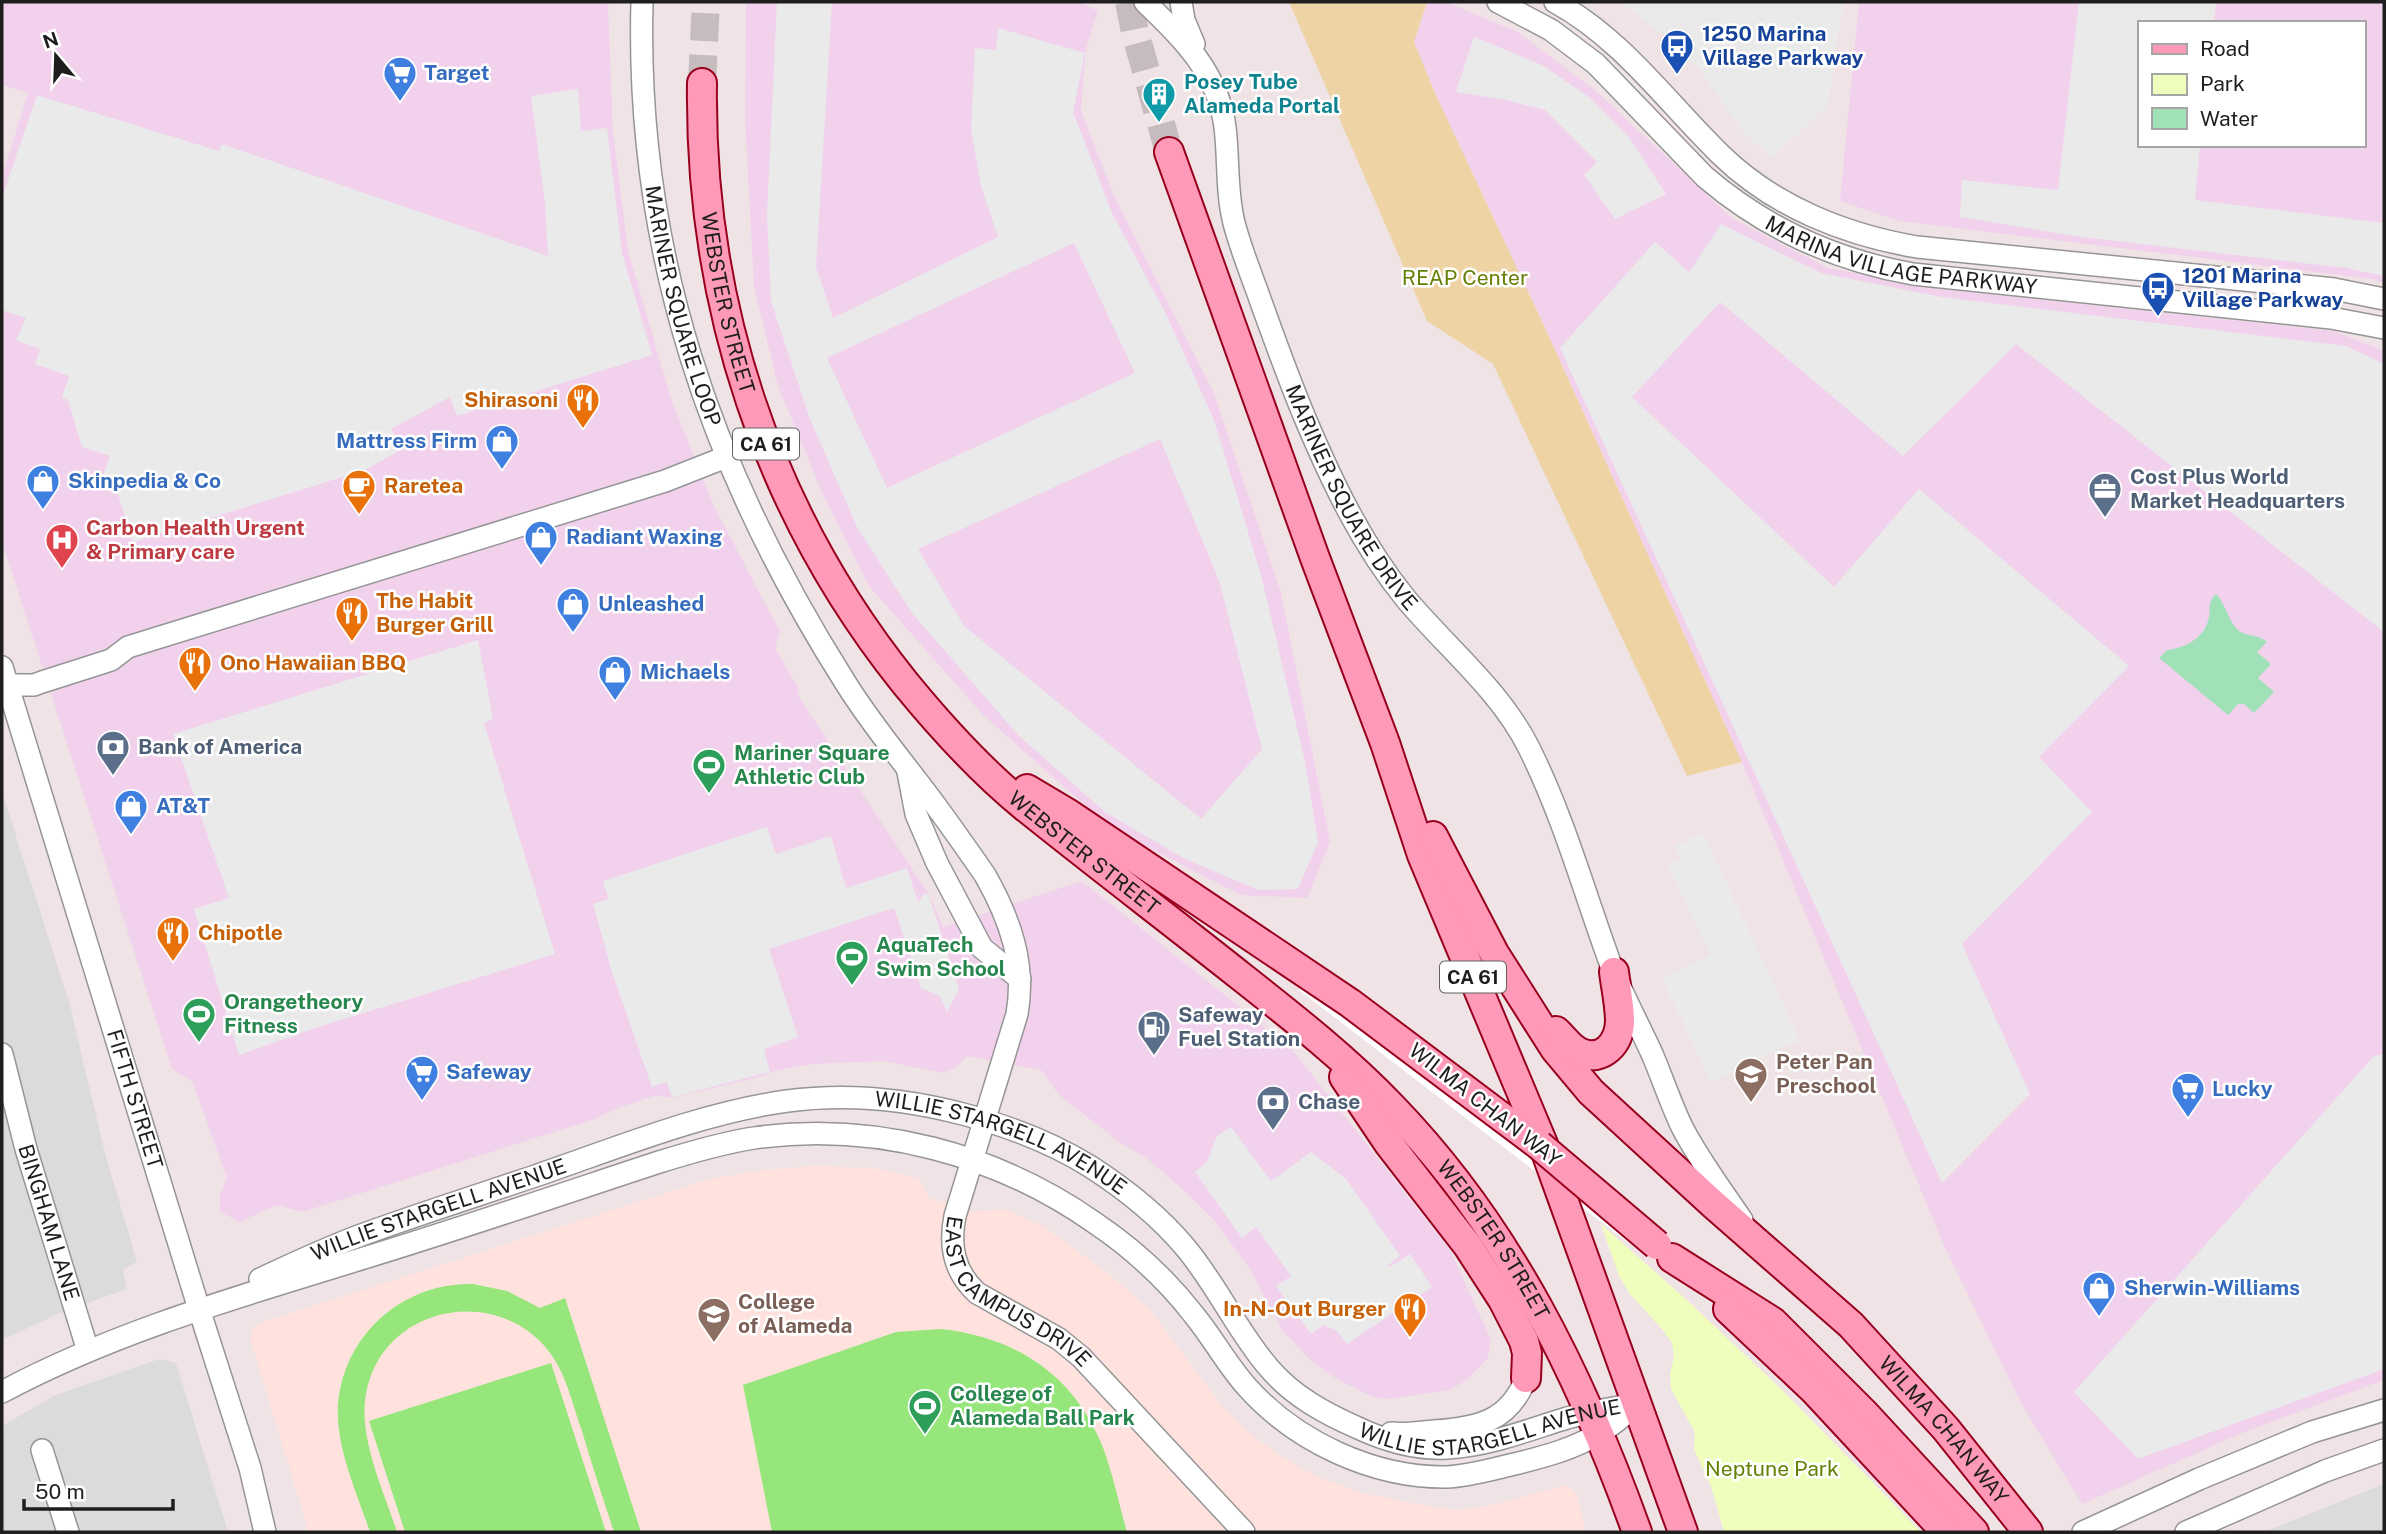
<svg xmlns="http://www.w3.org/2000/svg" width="2386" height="1534" viewBox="0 0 2386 1534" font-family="'Public Sans',sans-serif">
	<rect width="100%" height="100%" fill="#f0e3e6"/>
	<path fill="#dcdbdc" d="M2,792L69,1002L105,1153L137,1262L123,1270L127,1289L62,1312L2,1340Z
		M159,1359L176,1363L228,1532H2V1426L53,1396Z
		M2384,1484V1532H2264Z"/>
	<path fill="#f2d1ed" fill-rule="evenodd" d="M2,2H608L613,131L628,250L671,399L713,504L780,632L775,648L799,689L797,694L930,896L943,927L1082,881L1291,1048L1450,1250L1491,1340L1488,1358L1468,1379L1450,1390L1388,1399L1373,1397L1335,1378L1307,1357L1283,1331L1251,1271L1215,1221L1177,1184L1145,1157L1119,1142L1058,1094L1041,1070L967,1056L957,1067L944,1073L883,1061L813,1064L775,1071L763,1076L671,1098L657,1095L618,1108L595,1119L302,1212L277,1205L239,1222L220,1211V1195L227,1178L192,1081L172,1069L2,542V176L28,93L2,85Z
		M746,2H1080L1098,11L1086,48L1081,110L1113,194L1214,393L1281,593L1330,842L1307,898L1241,895L1112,829L984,716L868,585L824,497L778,386L754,287L745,118Z
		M1427,2H1446L1518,32L1595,90L1733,219L1828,268L1950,290L2334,331L2384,351V1380L2242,1433L2082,1504L2021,1403L1945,1248L1742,762L1546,330L1434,91L1414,42Z
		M1859,2H2384V283L2372,279L1899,221L1840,201ZM2139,23H2363V145H2139Z"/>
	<path fill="#ffe2dd" d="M815,1166L871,1168L907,1175L920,1180L929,1198L973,1211L1007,1210L1043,1226L1110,1275L1150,1310L1222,1406L1252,1435L1280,1456L1316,1476L1362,1493L1437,1508L1460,1510L1488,1506L1565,1486L1572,1489L1578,1497L1585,1532H309L250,1338L252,1328L263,1322L710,1179L764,1170Z"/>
	<path fill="#eed4a5" d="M1289,2H1427L1414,42L1434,91L1546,330L1742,762L1687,776L1493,364L1427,321Z"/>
	<path fill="#f0febd" d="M1601,1224L1689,1302L1785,1393L1921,1532H1724L1711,1486L1694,1449L1695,1432L1671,1389L1670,1375L1674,1356L1672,1343L1662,1329L1630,1294L1619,1276Z"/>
	<path fill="#96e67b" d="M473,1284L507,1291L540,1308L565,1298L641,1532H614C603,1499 592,1465 582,1431C572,1403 566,1372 547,1349C492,1283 381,1308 366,1394C358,1438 384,1491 397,1532H370C358,1496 340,1457 338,1419C335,1343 398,1282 473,1284Z
		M941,1329C1008,1336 1064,1368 1095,1430C1110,1458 1118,1501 1127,1532H772L743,1385L896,1332Z
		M551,1363L606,1532H405L369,1421Z"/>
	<path fill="#eaeaea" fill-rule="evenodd" d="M777,2H832L816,267L833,318L998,237L981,186L971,130L975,48L996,50L998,28L1085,53L1073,112L1112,213L1166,314L1214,420L1261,575L1305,762L1318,842L1298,889L1259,890L1185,859L1105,812L1018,735L912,613L858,529L810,419L771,301L767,215ZM1074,243L1135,373L887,488L827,358ZM1160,439L1219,580L1262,749L1201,819L964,626L918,549Z
		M1621,2H1843L1828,105L1772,158L1743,132L1702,72L1674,43Z
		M2079,2H2216L2214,23H2139V145H2200L2195,200L2384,223V276L2346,268L2074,236L1960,217L1962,180L2058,190Z
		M1474,37L1542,65L1589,97L1628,136L1666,194L1615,219L1584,175L1597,162L1545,110L1506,100L1456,92Z
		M578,89L581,131L607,128L622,253L652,355L457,416L450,397L391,429L402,449L365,470L133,542L118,494L99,487L110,456L82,447L68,400L62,397L69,376L35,364L40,349L16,340L26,318L2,310V198L37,95L219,151L222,144L548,256L545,203L531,96Z
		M1721,224L1821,273L1942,297L2346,346L2384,364V632L2016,344L1903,456L1720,302L1632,397L1834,587L1919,489L2129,666L2039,757L2092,812L1962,944L2030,1094L1942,1183L1560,348L1655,242L1689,272Z
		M478,640L493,719L484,723L555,954L315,1028L239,1055L194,909L229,898L173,734Z
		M767,827L776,854L831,836L846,888L907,868L918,902L925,893L929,896L959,989L947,1012L940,996L921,988L894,908L769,949L798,1037L764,1049L770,1072L672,1097L667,1082L652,1087L612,972L593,904L609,899L603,881Z
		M1703,833L1800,1040L1711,1082L1662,978L1710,955L1668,865L1680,859L1675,846Z
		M2384,1054V1369L2138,1459L2074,1392L2374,1056Z
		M1231,1127L1271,1181L1311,1152L1346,1179L1400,1256L1388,1265L1390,1267L1410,1254L1432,1287L1347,1344L1336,1330L1324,1325L1311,1334L1276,1286L1291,1276L1256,1227L1242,1238L1195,1172L1207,1162L1217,1136Z"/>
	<path fill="#a0e1b8" d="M2216,594C2226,604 2230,626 2241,632C2250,637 2258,634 2267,642L2257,652L2271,664L2258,678L2274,692L2254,713L2244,704H2238L2228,715L2159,658L2167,650C2184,648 2203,639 2208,621C2212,608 2206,605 2216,594Z"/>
	<path fill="#fff" d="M1317,966L1667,1236L1643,1254L1299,990Z"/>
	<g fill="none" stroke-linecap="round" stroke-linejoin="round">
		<path stroke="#c6bcbe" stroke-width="28" stroke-dasharray="28 14" stroke-linecap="butt" d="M1129,2L1135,32L1169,152
			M702,83L706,2"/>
		<defs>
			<g id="minor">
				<path id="s1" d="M642,2C635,253 712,472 845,682C872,726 906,765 936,806C953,829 969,852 985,875C1010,919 1026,964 1017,1014L955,1216C949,1246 954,1272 977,1293L1059,1339L1081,1357L1244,1532"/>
				<path id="s2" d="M1145,2C1183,39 1218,72 1225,127C1229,159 1226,191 1234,223C1241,250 1252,276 1261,302C1275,341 1289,380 1305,418C1332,482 1362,545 1406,599C1447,648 1500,690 1529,748C1564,818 1585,895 1612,968C1624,998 1640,1027 1653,1056C1663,1080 1671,1104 1682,1127C1699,1160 1721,1189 1742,1220"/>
				<path d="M1181,2L1184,20L1194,44"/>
				<path id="s3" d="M1498,2L1551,30L1596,64L1705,177C1766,229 1834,260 1913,274L2331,318L2384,328"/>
				<path d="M1555,2C1623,39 1668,104 1722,156C1775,207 1846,235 1917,247L2334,289L2384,299"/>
				<path id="s4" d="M2,667L199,1309L250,1468L265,1532"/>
				<path d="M7,685H34L42,682L111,660L128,647L665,481L726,457"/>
				<path d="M908,772L916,814L937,863L982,948L1020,979"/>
				<path id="s5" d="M2,1054L26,1149L88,1351"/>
				<path id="s6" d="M260,1279C295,1263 330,1246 367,1233C422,1213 479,1195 535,1176C617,1148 701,1113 787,1101C846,1093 906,1099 963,1114C1008,1126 1051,1142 1091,1167C1125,1189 1159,1216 1185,1247C1217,1285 1237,1331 1269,1368C1293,1396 1324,1413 1358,1428C1386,1441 1416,1450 1447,1448C1488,1446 1528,1430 1567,1418C1590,1412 1612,1408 1635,1404"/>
				<path d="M2,1392C116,1331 241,1296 364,1258C462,1228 559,1195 656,1163C688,1153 721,1143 754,1138C874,1121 997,1154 1095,1223C1132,1248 1167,1280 1194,1315C1213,1338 1227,1365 1247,1387C1296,1442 1374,1478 1447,1477C1471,1476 1496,1468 1519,1463C1546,1456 1573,1449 1598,1434C1612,1426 1625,1414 1638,1404"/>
				<path d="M1391,1433C1405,1435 1420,1432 1434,1431C1477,1428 1509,1422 1526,1378"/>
				<path d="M42,1450L68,1532"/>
				<path d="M2083,1532L2199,1479L2312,1432L2384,1410"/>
				<path d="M2186,1532L2325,1471L2384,1450"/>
			</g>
			<g id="major">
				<path id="s7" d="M702,83C699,303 767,511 905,683C941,727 980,770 1024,806C1096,864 1170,920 1243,978C1295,1019 1347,1060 1392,1107C1509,1228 1581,1376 1637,1532"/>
				<path d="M1169,152L1315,558L1385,743L1422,855L1543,1144L1683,1532"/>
				<path d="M1027,789L1069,814L1350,1003L1539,1145"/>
				<path id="s8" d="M1433,836L1494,953L1555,1049L1591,1092L1713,1204L1851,1325L1946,1429L2028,1532"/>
				<path d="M1556,1031C1564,1038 1570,1049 1581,1053C1603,1062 1619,1043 1620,1022C1620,1005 1616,988 1614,972"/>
				<path d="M1344,1077L1389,1144L1468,1246L1503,1300L1524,1341L1527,1353L1526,1378"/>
				<path d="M1672,1258L1773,1322L1865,1414L1974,1532"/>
				<path d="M1728,1309L1814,1390L1946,1532"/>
			</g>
		</defs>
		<use href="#minor" stroke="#959595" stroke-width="24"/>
		<use href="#major" stroke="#98001e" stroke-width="32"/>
		<use href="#minor" stroke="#fff" stroke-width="21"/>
		<use href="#major" stroke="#ff99b8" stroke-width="28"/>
		<defs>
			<path id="major-bridge" d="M1539,1145L1657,1245"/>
		</defs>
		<use href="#major-bridge" stroke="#98001e" stroke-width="32" stroke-linecap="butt"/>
		<use href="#major-bridge" stroke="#ff99b8" stroke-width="28"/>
	</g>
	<defs>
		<symbol id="bus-pin" viewBox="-11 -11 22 30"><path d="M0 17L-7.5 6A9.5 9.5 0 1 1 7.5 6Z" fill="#1a4fb4" stroke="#fff"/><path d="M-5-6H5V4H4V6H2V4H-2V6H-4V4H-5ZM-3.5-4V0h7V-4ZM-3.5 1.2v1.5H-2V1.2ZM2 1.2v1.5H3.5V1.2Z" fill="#fff"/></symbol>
		<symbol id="supermarket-pin" viewBox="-11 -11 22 30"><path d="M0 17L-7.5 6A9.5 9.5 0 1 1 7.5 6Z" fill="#3f7fe0" stroke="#fff"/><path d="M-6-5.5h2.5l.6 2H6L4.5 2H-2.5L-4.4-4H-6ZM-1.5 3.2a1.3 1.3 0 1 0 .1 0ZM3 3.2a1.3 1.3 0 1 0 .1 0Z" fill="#fff"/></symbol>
		<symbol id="building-pin" viewBox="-11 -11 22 30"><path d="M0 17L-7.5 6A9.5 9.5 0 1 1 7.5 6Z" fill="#0f9aa8" stroke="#fff"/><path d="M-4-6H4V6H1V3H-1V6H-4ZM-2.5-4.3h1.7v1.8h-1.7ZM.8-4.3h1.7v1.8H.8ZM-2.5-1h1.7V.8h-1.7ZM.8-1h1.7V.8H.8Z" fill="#fff"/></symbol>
		<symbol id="restaurant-pin" viewBox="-11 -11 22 30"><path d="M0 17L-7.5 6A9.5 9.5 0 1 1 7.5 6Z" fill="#e8710a" stroke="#fff"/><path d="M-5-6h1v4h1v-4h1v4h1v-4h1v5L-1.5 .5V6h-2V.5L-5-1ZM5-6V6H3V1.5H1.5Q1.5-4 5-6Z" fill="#fff"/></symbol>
		<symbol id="shop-pin" viewBox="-11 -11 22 30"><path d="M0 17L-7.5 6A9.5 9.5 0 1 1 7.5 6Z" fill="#3f7fe0" stroke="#fff"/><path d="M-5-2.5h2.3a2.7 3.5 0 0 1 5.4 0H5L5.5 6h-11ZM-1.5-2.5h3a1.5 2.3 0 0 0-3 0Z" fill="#fff"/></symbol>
		<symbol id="cafe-pin" viewBox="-11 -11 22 30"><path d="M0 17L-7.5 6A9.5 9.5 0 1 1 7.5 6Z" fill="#e8710a" stroke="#fff"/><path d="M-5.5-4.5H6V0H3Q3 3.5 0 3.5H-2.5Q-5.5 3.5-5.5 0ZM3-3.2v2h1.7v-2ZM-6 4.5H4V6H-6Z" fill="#fff"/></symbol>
		<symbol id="office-pin" viewBox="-11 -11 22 30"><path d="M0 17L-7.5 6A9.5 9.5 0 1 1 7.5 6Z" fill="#5c6f8a" stroke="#fff"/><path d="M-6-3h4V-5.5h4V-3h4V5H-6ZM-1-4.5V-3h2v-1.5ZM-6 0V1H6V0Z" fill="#fff"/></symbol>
		<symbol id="hospital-pin" viewBox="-11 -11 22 30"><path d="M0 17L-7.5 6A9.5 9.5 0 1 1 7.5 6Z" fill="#e0444e" stroke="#fff"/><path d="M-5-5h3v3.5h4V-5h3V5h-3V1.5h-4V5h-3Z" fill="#fff"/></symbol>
		<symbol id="bank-pin" viewBox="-11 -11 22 30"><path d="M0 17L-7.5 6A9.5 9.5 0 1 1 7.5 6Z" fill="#5c6f8a" stroke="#fff"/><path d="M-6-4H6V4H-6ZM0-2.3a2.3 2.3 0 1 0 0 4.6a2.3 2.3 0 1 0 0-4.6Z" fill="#fff"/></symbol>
		<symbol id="stadium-pin" viewBox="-11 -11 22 30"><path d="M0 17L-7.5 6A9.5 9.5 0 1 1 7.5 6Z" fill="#2e9e5b" stroke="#fff"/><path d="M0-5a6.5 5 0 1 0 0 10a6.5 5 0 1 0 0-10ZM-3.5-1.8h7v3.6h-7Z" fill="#fff"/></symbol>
		<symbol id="fuel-pin" viewBox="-11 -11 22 30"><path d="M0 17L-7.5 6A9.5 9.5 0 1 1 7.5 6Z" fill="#5c6f8a" stroke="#fff"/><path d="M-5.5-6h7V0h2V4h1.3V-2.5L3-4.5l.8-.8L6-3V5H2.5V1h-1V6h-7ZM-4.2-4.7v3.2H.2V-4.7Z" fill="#fff"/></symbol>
		<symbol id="school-pin" viewBox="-11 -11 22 30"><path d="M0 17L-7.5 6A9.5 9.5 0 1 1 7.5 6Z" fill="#8d6e63" stroke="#fff"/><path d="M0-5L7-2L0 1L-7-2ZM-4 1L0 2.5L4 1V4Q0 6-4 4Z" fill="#fff"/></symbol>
		<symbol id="university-pin" viewBox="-11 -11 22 30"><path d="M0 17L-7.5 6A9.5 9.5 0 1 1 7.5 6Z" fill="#8d6e63" stroke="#fff"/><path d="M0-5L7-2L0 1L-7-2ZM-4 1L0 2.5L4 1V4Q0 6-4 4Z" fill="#fff"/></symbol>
	</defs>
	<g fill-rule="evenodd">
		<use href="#bus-pin" x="1658" y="27" width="38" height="52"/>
		<use href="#supermarket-pin" x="381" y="54" width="38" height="52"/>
		<use href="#building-pin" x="1140" y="75" width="38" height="52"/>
		<use href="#bus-pin" x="2139" y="269" width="38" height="52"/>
		<use href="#restaurant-pin" x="564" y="381" width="38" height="52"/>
		<use href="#shop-pin" x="483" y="422" width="38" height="52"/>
		<use href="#shop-pin" x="24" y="462" width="38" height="52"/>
		<use href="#cafe-pin" x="340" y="467" width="38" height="52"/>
		<use href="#office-pin" x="2086" y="470" width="38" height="52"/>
		<use href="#shop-pin" x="522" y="518" width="38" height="52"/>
		<use href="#hospital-pin" x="43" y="521" width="38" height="52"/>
		<use href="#shop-pin" x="554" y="585" width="38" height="52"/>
		<use href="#restaurant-pin" x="333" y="594" width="38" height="52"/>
		<use href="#restaurant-pin" x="176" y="644" width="38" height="52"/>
		<use href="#shop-pin" x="596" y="653" width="38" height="52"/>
		<use href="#bank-pin" x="94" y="728" width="38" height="52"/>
		<use href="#stadium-pin" x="690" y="746" width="38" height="52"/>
		<use href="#shop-pin" x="112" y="787" width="38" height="52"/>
		<use href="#restaurant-pin" x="154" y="914" width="38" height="52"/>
		<use href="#stadium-pin" x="833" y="938" width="38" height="52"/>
		<use href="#stadium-pin" x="180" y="995" width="38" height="52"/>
		<use href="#fuel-pin" x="1135" y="1008" width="38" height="52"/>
		<use href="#supermarket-pin" x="403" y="1053" width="38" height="52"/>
		<use href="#school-pin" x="1732" y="1055" width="38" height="52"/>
		<use href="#supermarket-pin" x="2169" y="1070" width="38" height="52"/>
		<use href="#bank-pin" x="1254" y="1083" width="38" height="52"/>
		<use href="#shop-pin" x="2080" y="1269" width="38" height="52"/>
		<use href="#restaurant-pin" x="1391" y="1290" width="38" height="52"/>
		<use href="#university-pin" x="695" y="1295" width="38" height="52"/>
		<use href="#stadium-pin" x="906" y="1387" width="38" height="52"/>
	</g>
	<g text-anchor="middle" stroke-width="5" stroke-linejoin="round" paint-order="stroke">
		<g fill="#fff" stroke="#626262" stroke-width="2">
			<rect x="733" y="428.5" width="66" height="31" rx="5"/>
			<rect x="1440" y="961.5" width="66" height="31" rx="5"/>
		</g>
		<g font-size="19" font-weight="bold" fill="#1e1e1e">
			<text x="766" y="451">CA 61</text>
			<text x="1473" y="984">CA 61</text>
		</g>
		<g font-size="21" font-weight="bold" fill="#164399" stroke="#fff" text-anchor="start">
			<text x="1702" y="41">1250 Marina<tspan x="1702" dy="24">Village Parkway</tspan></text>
			<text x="2182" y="283">1201 Marina<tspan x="2182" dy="24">Village Parkway</tspan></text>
		</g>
		<g font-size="21" font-weight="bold" fill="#366cbe" stroke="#fff" text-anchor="start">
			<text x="424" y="80">Target</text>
			<text x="477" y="448" text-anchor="end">Mattress Firm</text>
			<text x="68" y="488">Skinpedia &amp; Co</text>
			<text x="566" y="544">Radiant Waxing</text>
			<text x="598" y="611">Unleashed</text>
			<text x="640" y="679">Michaels</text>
			<text x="156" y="813">AT&amp;T</text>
			<text x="446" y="1079">Safeway</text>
			<text x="2212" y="1096">Lucky</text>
			<text x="2124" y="1295">Sherwin-Williams</text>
		</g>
		<g font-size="21" font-weight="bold" fill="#0d838f" stroke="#fff" text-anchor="start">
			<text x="1184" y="89">Posey Tube<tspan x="1184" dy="24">Alameda Portal</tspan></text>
		</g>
		<g font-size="21" fill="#1e1e1e" stroke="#fff">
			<text dy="7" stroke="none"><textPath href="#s3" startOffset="490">MARINA VILLAGE PARKWAY</textPath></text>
			<text dy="7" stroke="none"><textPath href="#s7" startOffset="222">WEBSTER STREET</textPath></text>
			<text dy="7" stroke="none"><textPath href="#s1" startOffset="308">MARINER SQUARE LOOP</textPath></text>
			<text dy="7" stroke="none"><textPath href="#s2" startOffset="548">MARINER SQUARE DRIVE</textPath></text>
			<text dy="7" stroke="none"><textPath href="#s7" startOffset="894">WEBSTER STREET</textPath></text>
			<text dy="7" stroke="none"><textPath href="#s4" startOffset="452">FIFTH STREET</textPath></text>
			<text transform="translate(1485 1105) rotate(38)" y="7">WILMA CHAN WAY</text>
			<text dy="7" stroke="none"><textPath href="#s6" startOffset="780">WILLIE STARGELL AVENUE</textPath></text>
			<text dy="7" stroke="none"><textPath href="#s6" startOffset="192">WILLIE STARGELL AVENUE</textPath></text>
			<text dy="7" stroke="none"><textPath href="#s5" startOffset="175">BINGHAM LANE</textPath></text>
			<text dy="7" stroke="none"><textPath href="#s7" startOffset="1461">WEBSTER STREET</textPath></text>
			<text dy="7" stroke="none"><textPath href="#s1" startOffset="1424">EAST CAMPUS DRIVE</textPath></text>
			<text dy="7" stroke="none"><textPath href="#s6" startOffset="1390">WILLIE STARGELL AVENUE</textPath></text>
			<text dy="7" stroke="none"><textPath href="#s8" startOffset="791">WILMA CHAN WAY</textPath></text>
		</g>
		<g font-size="21" fill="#658004" stroke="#fff">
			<text x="1465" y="285">REAP Center</text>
			<text x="1772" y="1476">Neptune Park</text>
		</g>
		<g font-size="21" font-weight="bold" fill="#c56008" stroke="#fff" text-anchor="start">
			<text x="558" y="407" text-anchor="end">Shirasoni</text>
			<text x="384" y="493">Raretea</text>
			<text x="376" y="608">The Habit<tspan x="376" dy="24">Burger Grill</tspan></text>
			<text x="220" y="670">Ono Hawaiian BBQ</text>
			<text x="198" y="940">Chipotle</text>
			<text x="1386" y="1316" text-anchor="end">In-N-Out Burger</text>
		</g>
		<g font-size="21" font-weight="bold" fill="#4e5e75" stroke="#fff" text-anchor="start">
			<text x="2130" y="484">Cost Plus World<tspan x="2130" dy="24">Market Headquarters</tspan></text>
			<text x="138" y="754">Bank of America</text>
			<text x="1178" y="1022">Safeway<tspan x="1178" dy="24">Fuel Station</tspan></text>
			<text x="1298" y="1109">Chase</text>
		</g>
		<g font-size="21" font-weight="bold" fill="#be3a42" stroke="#fff" text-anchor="start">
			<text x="86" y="535">Carbon Health Urgent<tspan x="86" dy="24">&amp; Primary care</tspan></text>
		</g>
		<g font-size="21" font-weight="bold" fill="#27864d" stroke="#fff" text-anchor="start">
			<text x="734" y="760">Mariner Square<tspan x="734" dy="24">Athletic Club</tspan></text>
			<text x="876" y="952">AquaTech<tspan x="876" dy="24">Swim School</tspan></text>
			<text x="224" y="1009">Orangetheory<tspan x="224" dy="24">Fitness</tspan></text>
			<text x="950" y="1401">College of<tspan x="950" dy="24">Alameda Ball Park</tspan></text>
		</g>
		<g font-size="21" font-weight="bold" fill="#785e54" stroke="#fff" text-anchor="start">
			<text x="1776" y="1069">Peter Pan<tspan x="1776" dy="24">Preschool</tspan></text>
			<text x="738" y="1309">College<tspan x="738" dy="24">of Alameda</tspan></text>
		</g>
	</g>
	<rect width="2386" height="1534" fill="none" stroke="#1e1e1e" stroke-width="7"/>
	<rect x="2138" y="21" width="228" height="126" fill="#ffffff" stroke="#a5a5a5" stroke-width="2"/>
	<rect x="2152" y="44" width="35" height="10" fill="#ff99b8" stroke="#a5a5a5" stroke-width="2"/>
	<text x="2200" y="56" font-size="21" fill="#1e1e1e">Road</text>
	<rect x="2152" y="74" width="35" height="21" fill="#f0febd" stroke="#a5a5a5" stroke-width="2"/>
	<text x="2200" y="91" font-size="21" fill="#1e1e1e">Park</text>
	<rect x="2152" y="108" width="35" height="21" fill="#a0e1b8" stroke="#a5a5a5" stroke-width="2"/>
	<text x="2200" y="126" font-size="21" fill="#1e1e1e">Water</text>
	<g transform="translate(56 56) rotate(341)" stroke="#ffffff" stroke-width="5" paint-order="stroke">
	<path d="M0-5L12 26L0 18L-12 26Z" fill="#1e1e1e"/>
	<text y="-10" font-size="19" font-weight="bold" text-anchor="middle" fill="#1e1e1e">N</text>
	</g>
	<path d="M24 1499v10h149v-10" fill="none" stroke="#1e1e1e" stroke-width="3.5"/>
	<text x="35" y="1499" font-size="21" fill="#1e1e1e" stroke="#ffffff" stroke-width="5" paint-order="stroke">50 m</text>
</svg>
